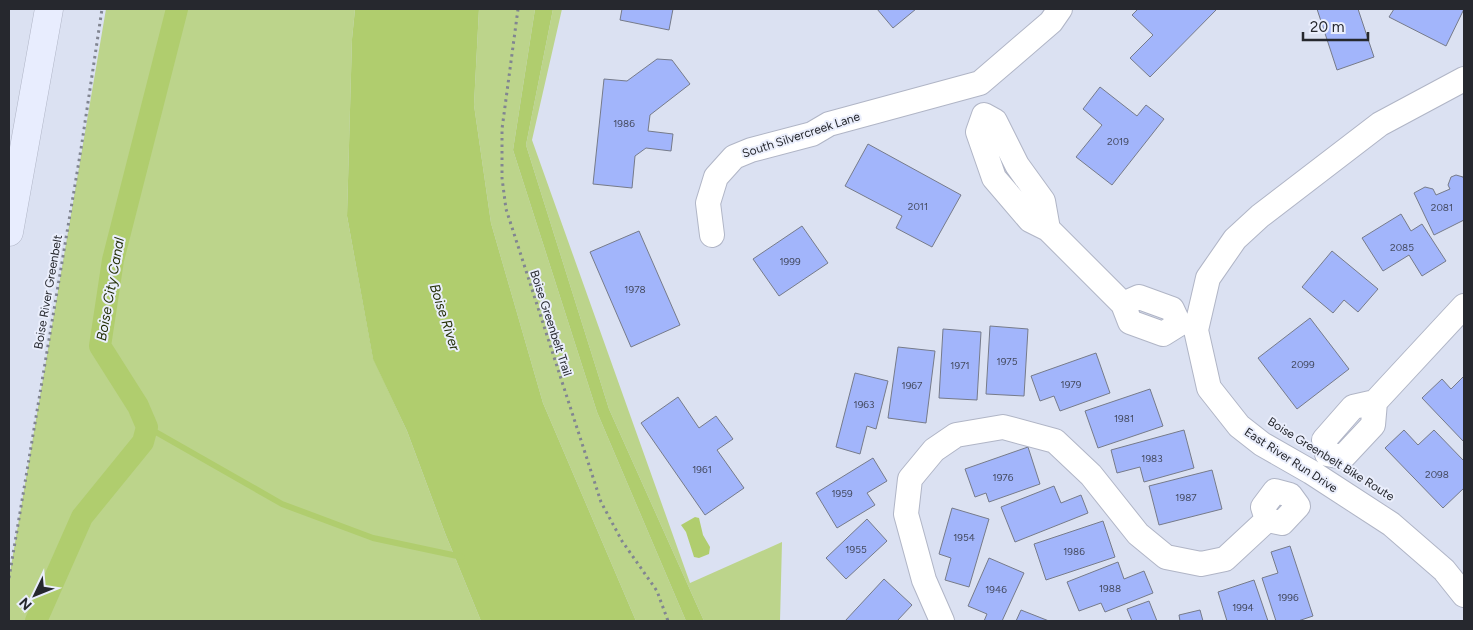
<svg xmlns="http://www.w3.org/2000/svg" width="1473" height="630" viewBox="0 0 1473 630" font-family="Figtree,sans-serif">
	<rect width="100%" height="100%" fill="#dbe1f2"/>
	<path fill="#bcd48b" d="M106,9H355L352,39L347,216L373,358L407,431L445,533L481,621H9V578Z
		M479,9H535L513,150L597,412L686,621H636L543,403L491,223L474,105Z
		M553,9H562L532,140L690,583L782,542L780,621H704L609,409L526,145Z"/>
	<path fill="#b0cd6e" d="M355,9H479L474,105L491,223L543,403L636,621H481L445,533L407,431L373,359L347,216L352,39Z
		M535,9H553L526,145L609,409L704,621H686L597,412L513,150Z
		M695,517L699,518L703,535L710,547L709,554L699,558L694,557L686,532L681,525Z"/>
	<g fill="none" stroke-linecap="round" stroke-linejoin="round">
		<path stroke="#b0cd6e" stroke-width="6" d="M147,427L282,504L373,538L462,557"/>
		<path stroke="#b0cd6e" stroke-width="22" d="M36,621L82,517L143,442L147,427L138,406L100,346L113,260L177,9"/>
	</g>
	<path fill="#a2b5fb" stroke="#767b8a" d="M622,9H673L669,30L620,20Z
		M877,9H916L893,28Z
		M1138,9H1217L1150,77L1130,58L1153,35L1132,15Z
		M1317,9H1358L1374,57L1337,70Z
		M1394,9H1464L1446,46L1389,17Z
		M657,59L672,60L690,84L650,115L648,131L673,134L671,151L646,148L635,156L632,188L593,184L604,79L627,81Z
		M1100,87L1137,116L1146,105L1164,119L1112,185L1076,157L1102,125L1083,109Z
		M868,144L961,195L932,247L896,228L902,216L845,186Z
		M1456,175L1463,177L1464,180V220L1434,235L1414,193L1425,187L1433,189L1436,195L1450,189L1448,185L1451,177Z
		M1401,214L1411,231L1422,224L1446,261L1422,276L1409,255L1383,271L1362,238Z
		M802,226L828,263L779,296L753,259Z
		M639,231L680,325L631,347L590,252Z
		M1332,251L1378,289L1358,312L1344,300L1333,313L1302,287Z
		M1310,318L1349,369L1297,409L1258,358Z
		M990,326L1028,329L1024,396L986,394Z
		M943,329L981,332L977,400L939,398Z
		M898,347L935,351L926,423L888,418Z
		M1096,353L1110,393L1060,411L1054,396L1040,401L1031,376Z
		M855,373L888,381L876,429L867,426L860,454L836,447Z
		M1464,376V442L1422,398L1442,379L1451,389Z
		M1150,389L1163,426L1098,448L1085,411Z
		M678,397L699,428L716,416L733,439L717,450L744,488L705,515L641,423Z
		M1184,430L1194,468L1144,482L1140,467L1117,473L1111,450Z
		M1404,430L1418,445L1434,430L1464,461V488L1443,508L1385,448Z
		M1028,447L1040,484L989,502L986,493L975,497L965,469Z
		M873,458L887,481L867,493L875,505L837,528L816,493Z
		M1212,470L1222,509L1159,525L1149,486Z
		M1054,486L1061,503L1081,495L1088,513L1015,542L1001,507Z
		M952,508L989,519L969,587L945,580L951,558L939,554Z
		M867,519L887,541L846,579L826,558Z
		M1103,521L1115,557L1046,580L1034,544Z
		M1290,546L1313,616L1298,621H1276L1262,578L1278,573L1271,552Z
		M989,558L1024,573L1002,621H984L987,614L968,606Z
		M1118,562L1124,579L1144,571L1153,593L1105,612L1101,603L1079,611L1067,582Z
		M884,579L912,605L897,621H845Z
		M1254,580L1268,621H1227L1218,592Z
		M1149,601L1157,621H1132L1127,609Z
		M1021,610L1049,621H1016Z
		M1200,610L1203,621H1180L1179,615Z"/>
	<g fill="none" stroke-linecap="round" stroke-linejoin="round">
		<defs>
			<path id="street" d="M1464,79L1380,124L1260,216L1235,239L1208,278L1196,330L1209,388L1239,426L1262,444L1311,472L1391,524L1444,570L1464,595
				M1048,229L1043,201L1017,165L995,121L984,115L978,132L994,178L1030,220L1048,229L1123,304L1130,322L1163,334L1179,324L1172,309L1139,297L1123,304
				M712,235L708,203L716,177L734,157L751,150L812,134L829,124L980,83L1051,22L1060,9
				M1375,402L1373,425L1343,457L1327,454L1324,440L1353,407L1375,402L1464,306
				M1275,491L1290,495L1298,506L1282,523L1267,520L1263,507Z
				M942,621L924,580L906,514L910,479L934,450L956,435L1003,427L1055,441L1091,475L1138,534L1166,557L1201,564L1225,559L1267,520"/>
			<path id="secondary" d="M9,232L49,9"/>
		</defs>
		<use href="#street" stroke="#b0b5c6" stroke-width="26"/>
		<use href="#secondary" stroke="#b0b5c6" stroke-width="29"/>
		<path stroke="#818591" stroke-width="3" stroke-dasharray="2.5 4" stroke-linecap="butt" d="M518,9L502,129V178L506,209L601,502L622,541L657,591L668,621
			M9,578L81,149L102,9"/>
		<use href="#street" stroke="#fff" stroke-width="24"/>
		<use href="#secondary" stroke="#e8edfe" stroke-width="28"/>
	</g>
	<g text-anchor="middle" stroke-width="4" stroke-linejoin="round" paint-order="stroke">
		<g font-size="10" fill="#454b61">
			<text x="624" y="127">1986</text>
			<text x="1118" y="145">2019</text>
			<text x="918" y="210">2011</text>
			<text x="1442" y="211">2081</text>
			<text x="1402" y="251">2085</text>
			<text x="790" y="265">1999</text>
			<text x="635" y="293">1978</text>
			<text x="1007" y="365">1975</text>
			<text x="1303" y="368">2099</text>
			<text x="960" y="369">1971</text>
			<text x="1071" y="388">1979</text>
			<text x="912" y="389">1967</text>
			<text x="864" y="408">1963</text>
			<text x="1124" y="422">1981</text>
			<text x="1152" y="462">1983</text>
			<text x="702" y="473">1961</text>
			<text x="1437" y="478">2098</text>
			<text x="1003" y="481">1976</text>
			<text x="842" y="497">1959</text>
			<text x="1186" y="501">1987</text>
			<text x="964" y="541">1954</text>
			<text x="856" y="553">1955</text>
			<text x="1074" y="555">1986</text>
			<text x="1110" y="592">1988</text>
			<text x="996" y="593">1946</text>
			<text x="1288" y="601">1996</text>
			<text x="1243" y="611">1994</text>
		</g>
		<g font-size="12" fill="#26282e" stroke="#eaeefc">
			<text transform="translate(801 135) rotate(-18)" y="4">South Silvercreek Lane</text>
			<text transform="translate(48 292) rotate(-80)" y="4">Boise River Greenbelt</text>
			<text transform="translate(551 323) rotate(72)" y="4">Boise Greenbelt Trail</text>
			<text transform="translate(1331 459) rotate(32)" y="4">Boise Greenbelt Bike Route</text>
			<text transform="translate(1291 460) rotate(33)" y="4">East River Run Drive</text>
		</g>
		<g font-size="14" font-style="italic" fill="#253007" stroke="#eaeefc">
			<text transform="translate(110 289) rotate(-80)" y="5">Boise City Canal</text>
			<text transform="translate(445 317) rotate(72)" y="5">Boise River</text>
		</g>
	</g>
	<rect width="1473" height="630" fill="none" stroke="#26282e" stroke-width="20"/>
	<g transform="translate(35 595) rotate(227)" stroke="#eaeefc" stroke-width="4" paint-order="stroke">
	<path d="M0-4L9 19L0 12L-9 19Z" fill="#26282e"/>
	<text y="-8" font-size="14" font-weight="bold" text-anchor="middle" fill="#26282e">N</text>
	</g>
	<path d="M1303 32v8h65v-8" fill="none" stroke="#26282e" stroke-width="2.5"/>
	<text x="1310" y="32" font-size="15" fill="#26282e" stroke="#eaeefc" stroke-width="4" paint-order="stroke">20 m</text>
</svg>
